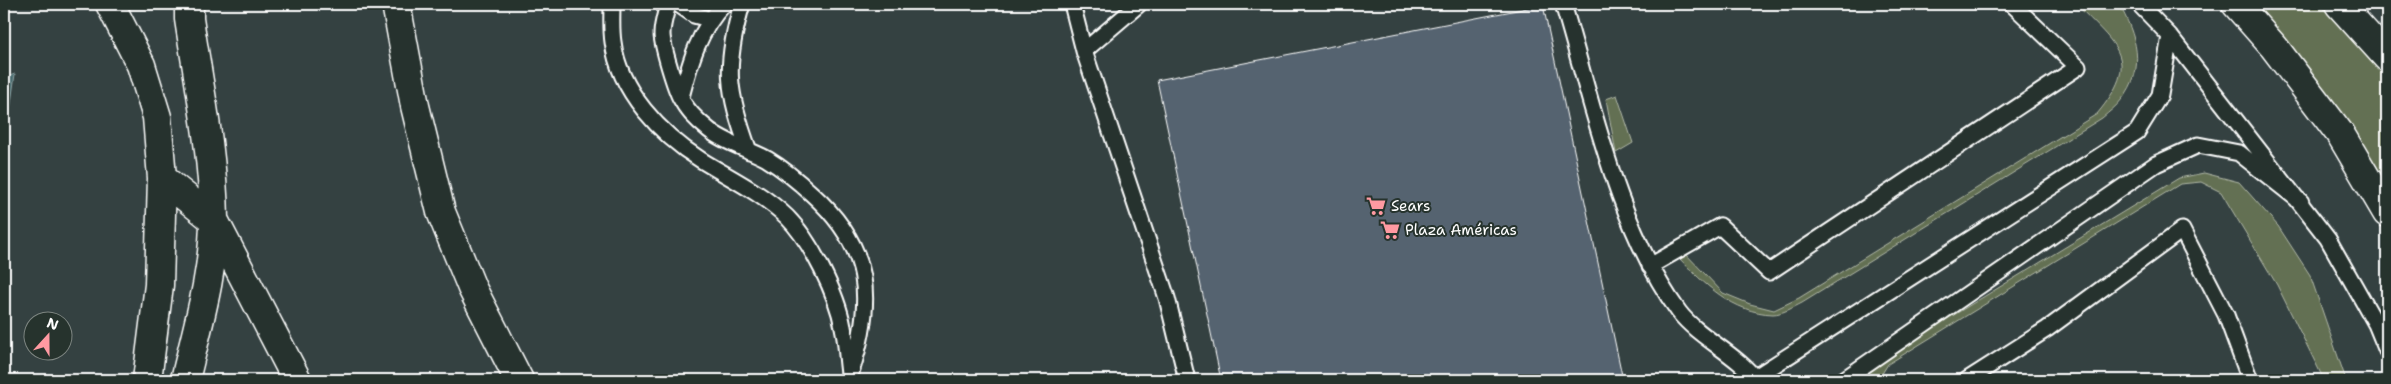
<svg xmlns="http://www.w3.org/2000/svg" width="2391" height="384" viewBox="0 0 2391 384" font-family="'Shantell Sans',sans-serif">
	<rect width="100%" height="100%" fill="#344141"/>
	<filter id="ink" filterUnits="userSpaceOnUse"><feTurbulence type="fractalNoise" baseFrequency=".02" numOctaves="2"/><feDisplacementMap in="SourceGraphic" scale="10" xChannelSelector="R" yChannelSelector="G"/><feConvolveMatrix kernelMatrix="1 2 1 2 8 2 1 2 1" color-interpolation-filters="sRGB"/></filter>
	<g filter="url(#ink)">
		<path fill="#637052" stroke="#b1b8a8" d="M2076,4H2119C2136,35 2147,68 2122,99C2117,106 2109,112 2102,118L1802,303C1794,307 1782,314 1773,314C1733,313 1704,284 1678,257L1684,252L1723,293L1750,304L1774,310L1799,298L2097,114C2143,59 2116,46 2076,4Z
			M2250,4H2324L2387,66V202Z
			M1617,95L1633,143L1616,153L1606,99Z
			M2204,173L2239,182L2278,226L2310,275L2346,380H2324L2277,285L2221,192L2201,182L2180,184L1888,364L1878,380H1857L1883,358L2179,178Z"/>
		<path fill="#496c6f" stroke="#92a7a9" d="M15,74L4,154V78Z"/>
		<path fill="#556370" stroke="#fff" d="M1543,5L1623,380H1221L1157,80Z"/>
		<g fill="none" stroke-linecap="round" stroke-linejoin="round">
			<defs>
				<path id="lane" d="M612,4C612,16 611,29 613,42C619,91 661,135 701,160C730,178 762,193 787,217C811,241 837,294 843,327C847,345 847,363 850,380
					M668,4C666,13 662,24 662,34C662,45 675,88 681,99C687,111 699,122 709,130C725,143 749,149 767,159C782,168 798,181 812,194C871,247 875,299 851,372
					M678,4L694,15L709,19
					M742,4C724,66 727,91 749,151
					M1072,4L1084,51L1167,298L1187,380
					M1563,4C1593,104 1617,227 1679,312C1698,337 1738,355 1756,380
					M2139,4L2170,36L2328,239L2376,324L2387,351
					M1084,51L1139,4
					M681,97C690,62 699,30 724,4
					M1650,266L1720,226L1769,272L2078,67L2012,4
					M1754,378L2137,132L2160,95L2170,36
					M1843,380L2156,164L2198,145L2239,153L2301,202
					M1967,380L2047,329L2182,230L2226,315L2250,380"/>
				<path id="street" d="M110,4L141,65L157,117L162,178L159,285L147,380
					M396,4L415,106L441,212L472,288L519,380
					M162,178L214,220L297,380
					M185,380C197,328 214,273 214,219C213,153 199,85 189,19V4"/>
				<path id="highway" d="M2236,4L2274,47L2341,135L2387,213
					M2339,4L2387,57"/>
			</defs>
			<use href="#lane" stroke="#fff" stroke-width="19"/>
			<use href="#street" stroke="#fff" stroke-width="31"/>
			<use href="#highway" stroke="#fff" stroke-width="31"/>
			<use href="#lane" stroke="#26332d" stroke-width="15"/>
			<use href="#street" stroke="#26332d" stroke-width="28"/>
			<use href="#highway" stroke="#26332d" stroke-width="28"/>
		</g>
	</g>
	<defs>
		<symbol id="supermarket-bare" viewBox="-9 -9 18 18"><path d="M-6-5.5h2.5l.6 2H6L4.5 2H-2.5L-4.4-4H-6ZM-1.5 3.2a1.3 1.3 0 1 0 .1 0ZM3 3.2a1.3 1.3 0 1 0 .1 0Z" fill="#ff9aa2" stroke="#26332d" stroke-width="2.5" paint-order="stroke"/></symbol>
	</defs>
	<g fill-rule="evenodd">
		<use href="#supermarket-bare" x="1362" y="192" width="28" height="28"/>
		<use href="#supermarket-bare" x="1376" y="216" width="28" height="28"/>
	</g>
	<g text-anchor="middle" stroke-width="4" stroke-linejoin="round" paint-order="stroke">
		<g font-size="15" fill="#fff" stroke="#26332d" text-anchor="start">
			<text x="1391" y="211">Sears</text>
			<text x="1405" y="235">Plaza Américas</text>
		</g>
	</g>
	<rect width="2391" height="384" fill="none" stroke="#26332d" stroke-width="20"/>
	<rect x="10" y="10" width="2371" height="364" fill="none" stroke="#fff" stroke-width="2" filter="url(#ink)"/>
	<g transform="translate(48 336) rotate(21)"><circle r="24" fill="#26332d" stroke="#7d8581"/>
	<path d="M0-4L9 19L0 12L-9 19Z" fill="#ff9aa2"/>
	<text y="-8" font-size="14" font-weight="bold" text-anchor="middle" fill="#ffffff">N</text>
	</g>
</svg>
